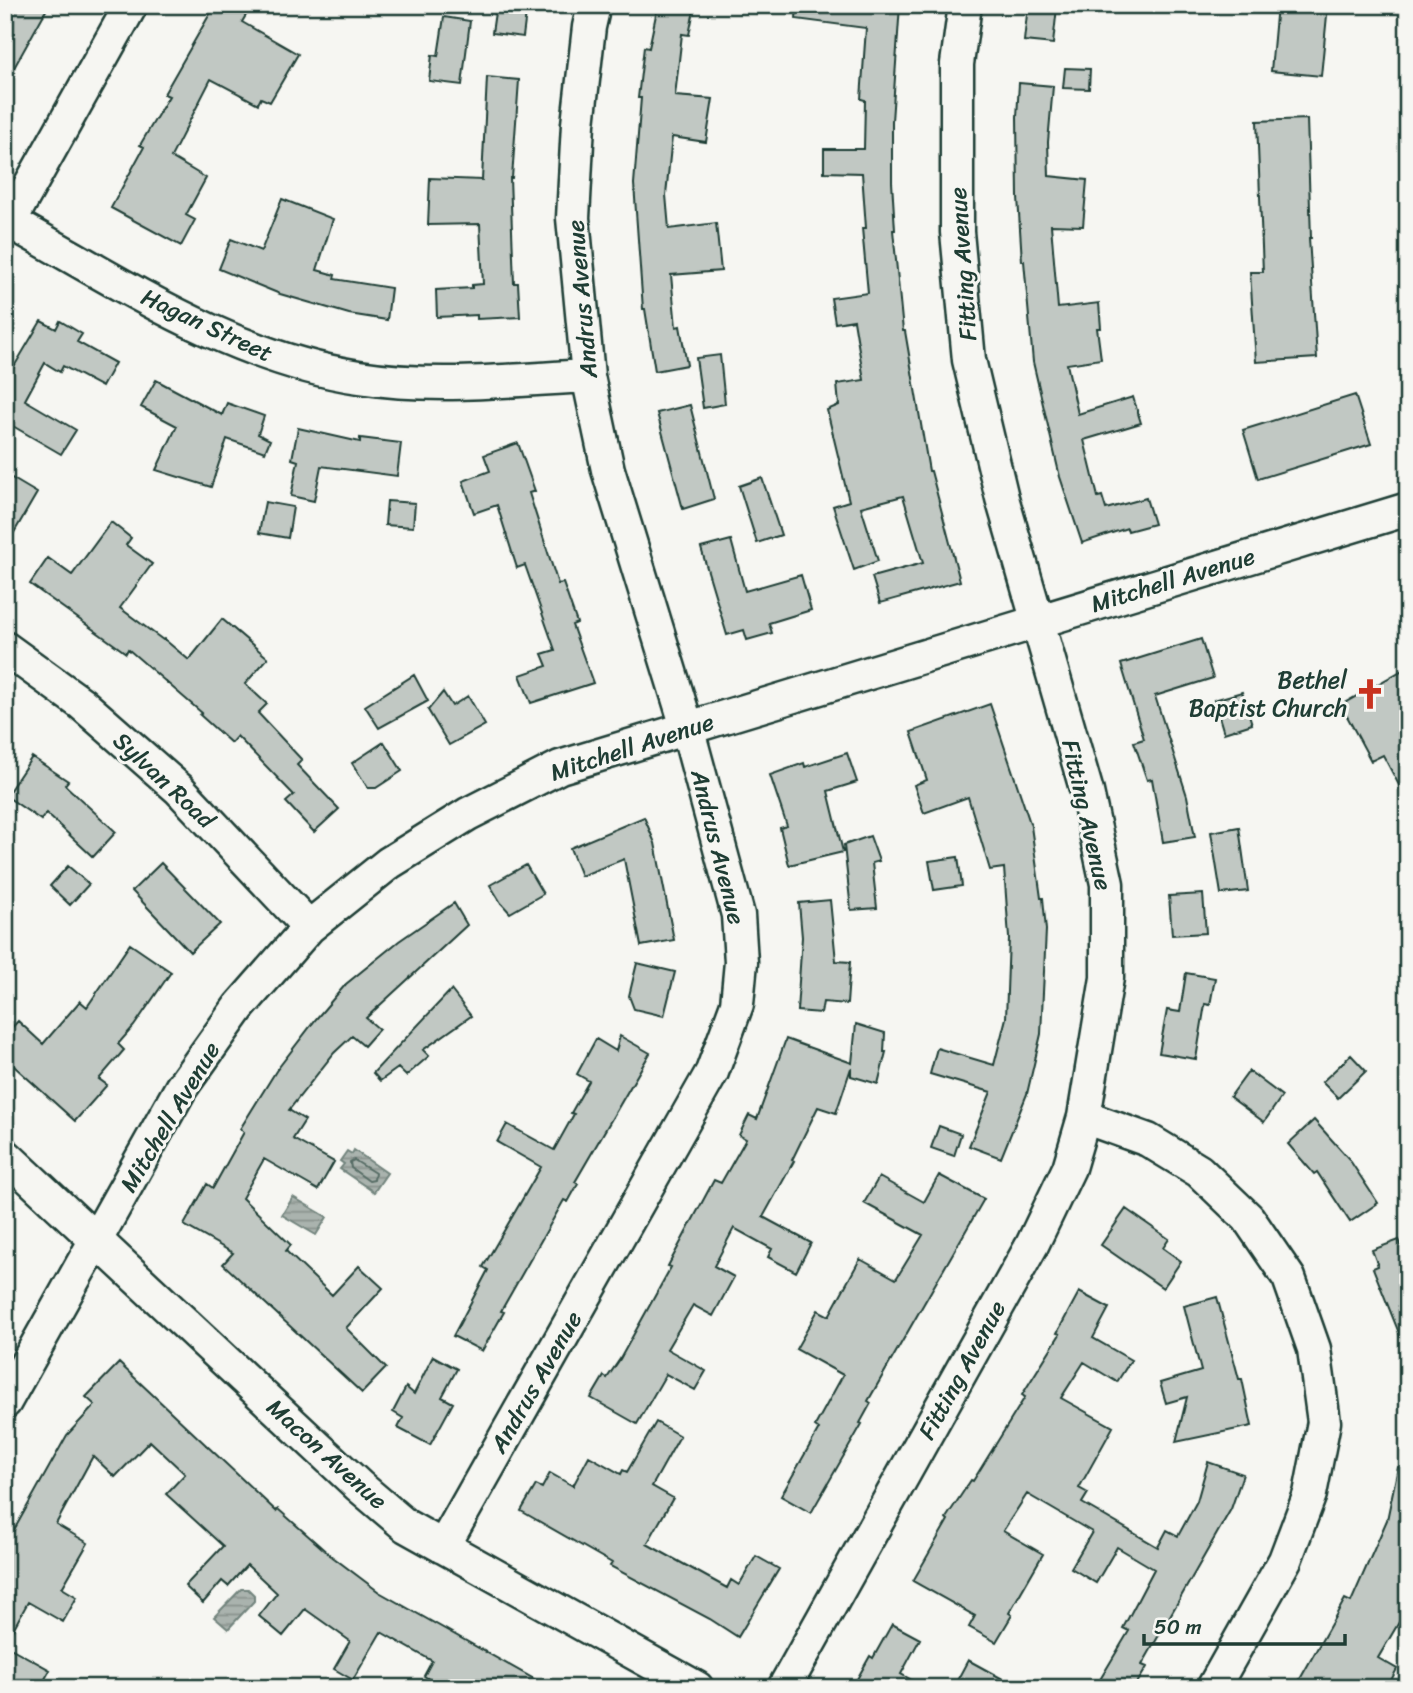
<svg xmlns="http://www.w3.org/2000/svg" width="1413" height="1693" viewBox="0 0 1413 1693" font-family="Sriracha,sans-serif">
	<defs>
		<pattern id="water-rules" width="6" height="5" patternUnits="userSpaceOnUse" patternTransform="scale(1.75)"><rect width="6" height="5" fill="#aab3ae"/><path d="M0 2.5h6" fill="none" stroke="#8a938e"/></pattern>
	</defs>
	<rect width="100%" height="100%" fill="#f6f6f2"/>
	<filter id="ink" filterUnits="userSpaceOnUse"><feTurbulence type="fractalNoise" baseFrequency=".0143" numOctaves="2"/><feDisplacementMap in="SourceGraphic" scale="14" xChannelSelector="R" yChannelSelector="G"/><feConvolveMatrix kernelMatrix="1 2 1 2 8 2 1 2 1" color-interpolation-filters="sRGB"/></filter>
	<g filter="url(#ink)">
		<path fill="url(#water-rules)" stroke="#72847d" stroke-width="2" d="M354,1150L387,1173L374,1192L340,1169L344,1164L340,1161L347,1151L352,1154Z
			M293,1197L327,1217L316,1235L282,1215Z
			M241,1589H248L254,1595V1601L228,1629L214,1617Z"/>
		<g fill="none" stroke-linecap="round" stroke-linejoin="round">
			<path stroke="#576c65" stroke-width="2" d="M354,1160L375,1173L374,1180L369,1181L351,1168L350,1162Z"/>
		</g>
		<path fill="#c1c8c3" stroke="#1f3d34" stroke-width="2" d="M5,5H49L5,84Z
			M215,5H252L242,22L298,54L270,102L261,98L258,104L211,79L171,157L206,178L186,215L195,220L181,246L111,208L144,147L140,145L169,96L164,94Z
			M496,5H527L523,37L492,33Z
			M658,5H695L689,35L682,34L675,96L713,99L706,142L672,137L666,195L669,229L716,223L721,271L671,275L676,327L680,326L687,365L655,371L645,309H643L634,184L641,98H638L644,47L649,48Z
			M797,5H900L892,121V182L895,230H893L903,331H905L929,471H931L960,581L880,603L872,577L923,563L903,496L861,507L878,561L854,570L833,506L849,501L827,410L839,405L837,384L864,380L854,320L835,323L831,298L868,293L862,228H866L862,173L824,172V149H864L865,100L861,99L866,28L796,19Z
			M1028,5L1057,7L1053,44L1024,41Z
			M1277,5H1328L1321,76L1271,71Z
			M444,17L470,21L462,85L429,81L432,55L438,56Z
			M1065,68L1090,69L1089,89L1063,88Z
			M487,77L519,80L512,178H510L514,283H518L520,317L477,319V315L437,317L436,290L472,288V285L483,284L480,224L428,225L430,178L482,180Z
			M1019,83L1053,86L1048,142L1049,176L1087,180L1083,226L1051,225L1058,308L1099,303L1101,328H1097L1101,359L1067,364L1078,414L1133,397L1141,423L1084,440L1098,497L1102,496L1106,509L1146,498L1154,524L1128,531L1127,528L1082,543L1060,477L1033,362L1024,261H1022L1018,197L1017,117Z
			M1307,119L1311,238H1309L1317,358L1256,362L1250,272H1263L1257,121Z
			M282,199L333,219L317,270L335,275L334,279L391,288L387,320L349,314L280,294L219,269L231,239L261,251Z
			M41,321L56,329L60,321L82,334L77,342L115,363L102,387L63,366L60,372L45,363L25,400L76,430L61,454L11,425L5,435V366L12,370Z
			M720,355L725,404L703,408L696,358Z
			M156,380L222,415L227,403L264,416L258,434L270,440L265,452L227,439L211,487L156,470L177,426L141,407Z
			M1355,395L1371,444L1258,479L1243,430Z
			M690,405L714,499L683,509L657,413Z
			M298,428L360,442V438L401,443L397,476L321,466L314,501L291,496L298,461L292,459Z
			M518,443L535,491L529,493L558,584L563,583L577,623L572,625L593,683L531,703L520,675L547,666L542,654L555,650L525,565L517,568L497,505L474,513L463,481L490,471L484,455Z
			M5,474L37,493L5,548Z
			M762,478L781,535L757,543L739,486Z
			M387,501L415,503L413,527L385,525Z
			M265,502L293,507L288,538L259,533Z
			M111,522L131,538L126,545L152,564L120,608L163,640L164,639L189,660L222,619L268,658L245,684L267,704L258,713L302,760L297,765L339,809L314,832L286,802L294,795L237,736L231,743L200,715L202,713L128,649L126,653L30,584L48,558L72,575Z
			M731,540L745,591L801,575L811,610L769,623L772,633L747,640L744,630L727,635L701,548Z
			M1201,639L1213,678L1155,696L1187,796L1195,837L1163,842L1152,779L1147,780L1134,742L1144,739L1121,664Z
			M1408,667V802L1383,755L1371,761L1341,705Z
			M414,675L428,701L379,728L365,706Z
			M443,692L452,706L468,696L485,725L449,745L428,710Z
			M1242,692L1252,724L1224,733L1214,700Z
			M990,704L1031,826L1041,898H1043L1046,930L1041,1034L1027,1094L1001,1158L969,1146L991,1092L930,1074L937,1048L994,1065L1006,1018L1009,938L1004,868L990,870L968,797L924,813L914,785L927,780L911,732Z
			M384,742L402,771L376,788H368L352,763Z
			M847,753L857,782L828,791L843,852L789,865L780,828L787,826L770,775L804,763L805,767Z
			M32,757L68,781L65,785L116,832L93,857L46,813L41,820L6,796Z
			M644,817L655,843L674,940L641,946L624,859L581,876L570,848Z
			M1239,827L1248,891L1221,894L1211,832Z
			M870,836L879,861L872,863L877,908L851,910L844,845Z
			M958,857L962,886L934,890L929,861Z
			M161,863L220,924L190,952L132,891Z
			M526,865L543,894L510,913L501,903L490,885Z
			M68,866L89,884L70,905L50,886Z
			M1203,894L1206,933L1172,935L1169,896Z
			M830,900L836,961L850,962L847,1004L823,1002L821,1013L797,1011L802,937L799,903Z
			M454,903L467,925L366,1018L379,1029L364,1046L352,1036L334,1053L289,1110L305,1120L293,1139L334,1162L318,1190L264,1159L242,1198L291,1245L286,1251L332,1295L359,1266L383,1288L346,1328L386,1368L362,1393L223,1264L233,1253L184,1225L207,1184L213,1188L244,1132L240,1129L276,1071L316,1019L346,984L399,941Z
			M130,944L171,972L134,1026L118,1044L124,1050L99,1079L107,1085L75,1121L5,1058V1035L18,1021L43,1044L80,1001L87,1007Z
			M637,963L675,972L664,1016L634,1009L629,996Z
			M1186,973L1215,978L1210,1005L1205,1004L1196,1059L1159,1053L1167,1010L1180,1012Z
			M451,990L471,1016L423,1050L429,1056L406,1076L398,1068L380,1081L373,1073Z
			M856,1024L885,1033L884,1052H886L878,1084L851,1076V1068L836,1113L818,1107L792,1160L794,1161L763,1217L811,1243L796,1272L768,1257L772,1249L734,1228L714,1266L734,1277L713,1316L693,1305L667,1349L706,1371L695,1390L666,1374L637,1424L591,1398L604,1376L607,1378L620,1359L671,1267L668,1266L714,1180L721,1183L746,1139L739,1135L749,1115L757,1119L786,1039L852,1063Z
			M620,1036L650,1053L575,1182L578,1184L568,1202L564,1200L501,1311L504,1312L482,1351L453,1336L488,1270L483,1267L541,1167L497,1142L507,1124L554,1150L574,1114L571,1113L589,1081L577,1074L596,1039L616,1051Z
			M1351,1055L1366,1071L1338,1098L1322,1082Z
			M1249,1071L1282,1096L1264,1122L1230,1097Z
			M1314,1120L1349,1159L1378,1203L1350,1222L1317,1172L1314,1174L1288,1144Z
			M939,1126L961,1134L954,1156L931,1148Z
			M939,1175L984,1199L868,1401L871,1403L860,1423L862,1424L811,1513L781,1496L819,1429L815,1426L843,1375L796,1349L818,1310L829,1316L860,1259L896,1279L923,1235L864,1203L879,1177L924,1202Z
			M1126,1209L1169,1239L1163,1248L1181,1261L1163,1288L1101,1245Z
			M1399,1240L1408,1262L1407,1353L1373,1268L1378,1266L1372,1250Z
			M1079,1292L1109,1308L1093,1338L1131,1360L1117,1382L1084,1362L1061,1398L1113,1427L1079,1488L1088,1493L1082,1503L1158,1547L1167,1530L1178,1536L1197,1501L1208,1462L1243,1474L1231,1509L1142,1665L1147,1667L1134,1688H1095L1129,1631L1123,1628L1154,1569L1117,1547L1096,1583L1071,1568L1092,1532L1027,1494L1003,1531L1043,1554L1009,1613L1012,1615L996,1642L969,1627L975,1616L913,1581L948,1520L946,1518L971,1480L973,1481L1025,1397L1022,1395L1060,1334L1057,1333Z
			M1217,1297L1239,1379H1242L1252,1426L1176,1442L1187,1397L1166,1403L1160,1383L1201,1371L1184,1306Z
			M433,1356L457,1369L442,1397L453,1403L430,1445L398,1428L403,1418L393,1412L406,1387L414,1394Z
			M119,1363L276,1511L278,1509L330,1555L379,1592L550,1688H471L456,1679L451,1688H444L424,1676L432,1661L381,1632L353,1680L334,1669L350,1641L305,1609L283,1636L259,1616L277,1593L247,1565L228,1586L222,1581L203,1603L185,1586L223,1546L166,1494L185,1474L150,1441L115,1477L93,1456L56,1524L88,1543L62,1588L77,1597L63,1622L28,1602L5,1644V1541L12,1529L14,1530L67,1435L95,1405L86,1397Z
			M656,1422L680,1436L652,1486L673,1498L647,1544L727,1588L731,1580L739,1585L756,1556L779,1569L738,1637L710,1619L610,1566L612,1563L521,1511L536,1485L542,1488L550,1473L573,1486L589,1456L621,1474L623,1470L627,1472Z
			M1398,1467L1408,1468V1607L1378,1658L1397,1669L1387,1688H1295L1345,1599L1351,1602L1387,1520Z
			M892,1624L920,1639L901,1674L926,1688H852L870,1656L873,1658Z
			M5,1645L50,1670L40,1688H22L5,1678Z
			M968,1660L1019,1688H953Z"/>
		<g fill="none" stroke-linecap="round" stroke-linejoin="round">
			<defs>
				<path id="minor" d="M10,222C121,283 231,358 359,377C435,389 512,380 588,376
					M5,230L131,5
					M5,648L81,703L179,789L309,927
					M1084,1117L1148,1140L1199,1171L1248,1218L1289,1278L1314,1349L1324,1422L1310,1494L1285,1560L1213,1688
					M5,1155L359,1486L406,1526L697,1688
					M5,1402L181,1088L239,1007L309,927L389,863L468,814L560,767L1408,509
					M443,1547L712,1072L737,1004L741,962L738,915L687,727L608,470L588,376L573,218L578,124L589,27L594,5
					M784,1688L1032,1245L1069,1168L1084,1117L1107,978V884L1087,792L1002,498L969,360L957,232V64L965,5"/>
			</defs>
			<use href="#minor" stroke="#1f3d34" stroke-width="37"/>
			<use href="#minor" stroke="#f6f6f2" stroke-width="32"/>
		</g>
	</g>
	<defs>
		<symbol id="church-bare" viewBox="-9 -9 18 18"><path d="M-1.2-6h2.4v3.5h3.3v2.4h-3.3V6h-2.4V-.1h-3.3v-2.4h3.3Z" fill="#c8321e" stroke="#f6f6f2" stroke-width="2.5" paint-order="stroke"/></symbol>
	</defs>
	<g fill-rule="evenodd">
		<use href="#church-bare" x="1348" y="672" width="44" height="44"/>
	</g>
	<g text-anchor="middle" stroke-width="6" stroke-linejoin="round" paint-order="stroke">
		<g font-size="24" fill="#1f3d34" stroke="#f6f6f2">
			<text transform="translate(963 264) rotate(-94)" y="8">Fitting Avenue</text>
			<text transform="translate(582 299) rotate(-95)" y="8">Andrus Avenue</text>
			<text transform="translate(207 325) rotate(25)" y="8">Hagan Street</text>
			<text transform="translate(1173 580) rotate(-17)" y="8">Mitchell Avenue</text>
			<text transform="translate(632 747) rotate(-18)" y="8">Mitchell Avenue</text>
			<text transform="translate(164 780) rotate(43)" y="8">Sylvan Road</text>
			<text transform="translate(1087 815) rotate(77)" y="8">Fitting Avenue</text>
			<text transform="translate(718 847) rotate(76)" y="8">Andrus Avenue</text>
			<text transform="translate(170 1117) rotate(-59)" y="8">Mitchell Avenue</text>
			<text transform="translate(962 1370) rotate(-61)" y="8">Fitting Avenue</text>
			<text transform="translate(536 1382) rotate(-60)" y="8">Andrus Avenue</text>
			<text transform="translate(327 1454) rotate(42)" y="8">Macon Avenue</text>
		</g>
		<g font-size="24" fill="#1f3d34" stroke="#f6f6f2" text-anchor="end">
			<text x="1347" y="688">Bethel<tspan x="1347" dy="28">Baptist Church</tspan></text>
		</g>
	</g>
	<rect width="1413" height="1693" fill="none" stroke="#f6f6f2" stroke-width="28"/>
	<rect x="14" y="14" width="1385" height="1665" fill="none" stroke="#1f3d34" stroke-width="2.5" filter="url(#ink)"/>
	<path d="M1144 1634v10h201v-10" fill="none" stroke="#1f3d34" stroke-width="3.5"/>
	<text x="1154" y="1634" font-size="21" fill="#1f3d34" stroke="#f6f6f2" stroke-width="5" paint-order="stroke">50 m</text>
</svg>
